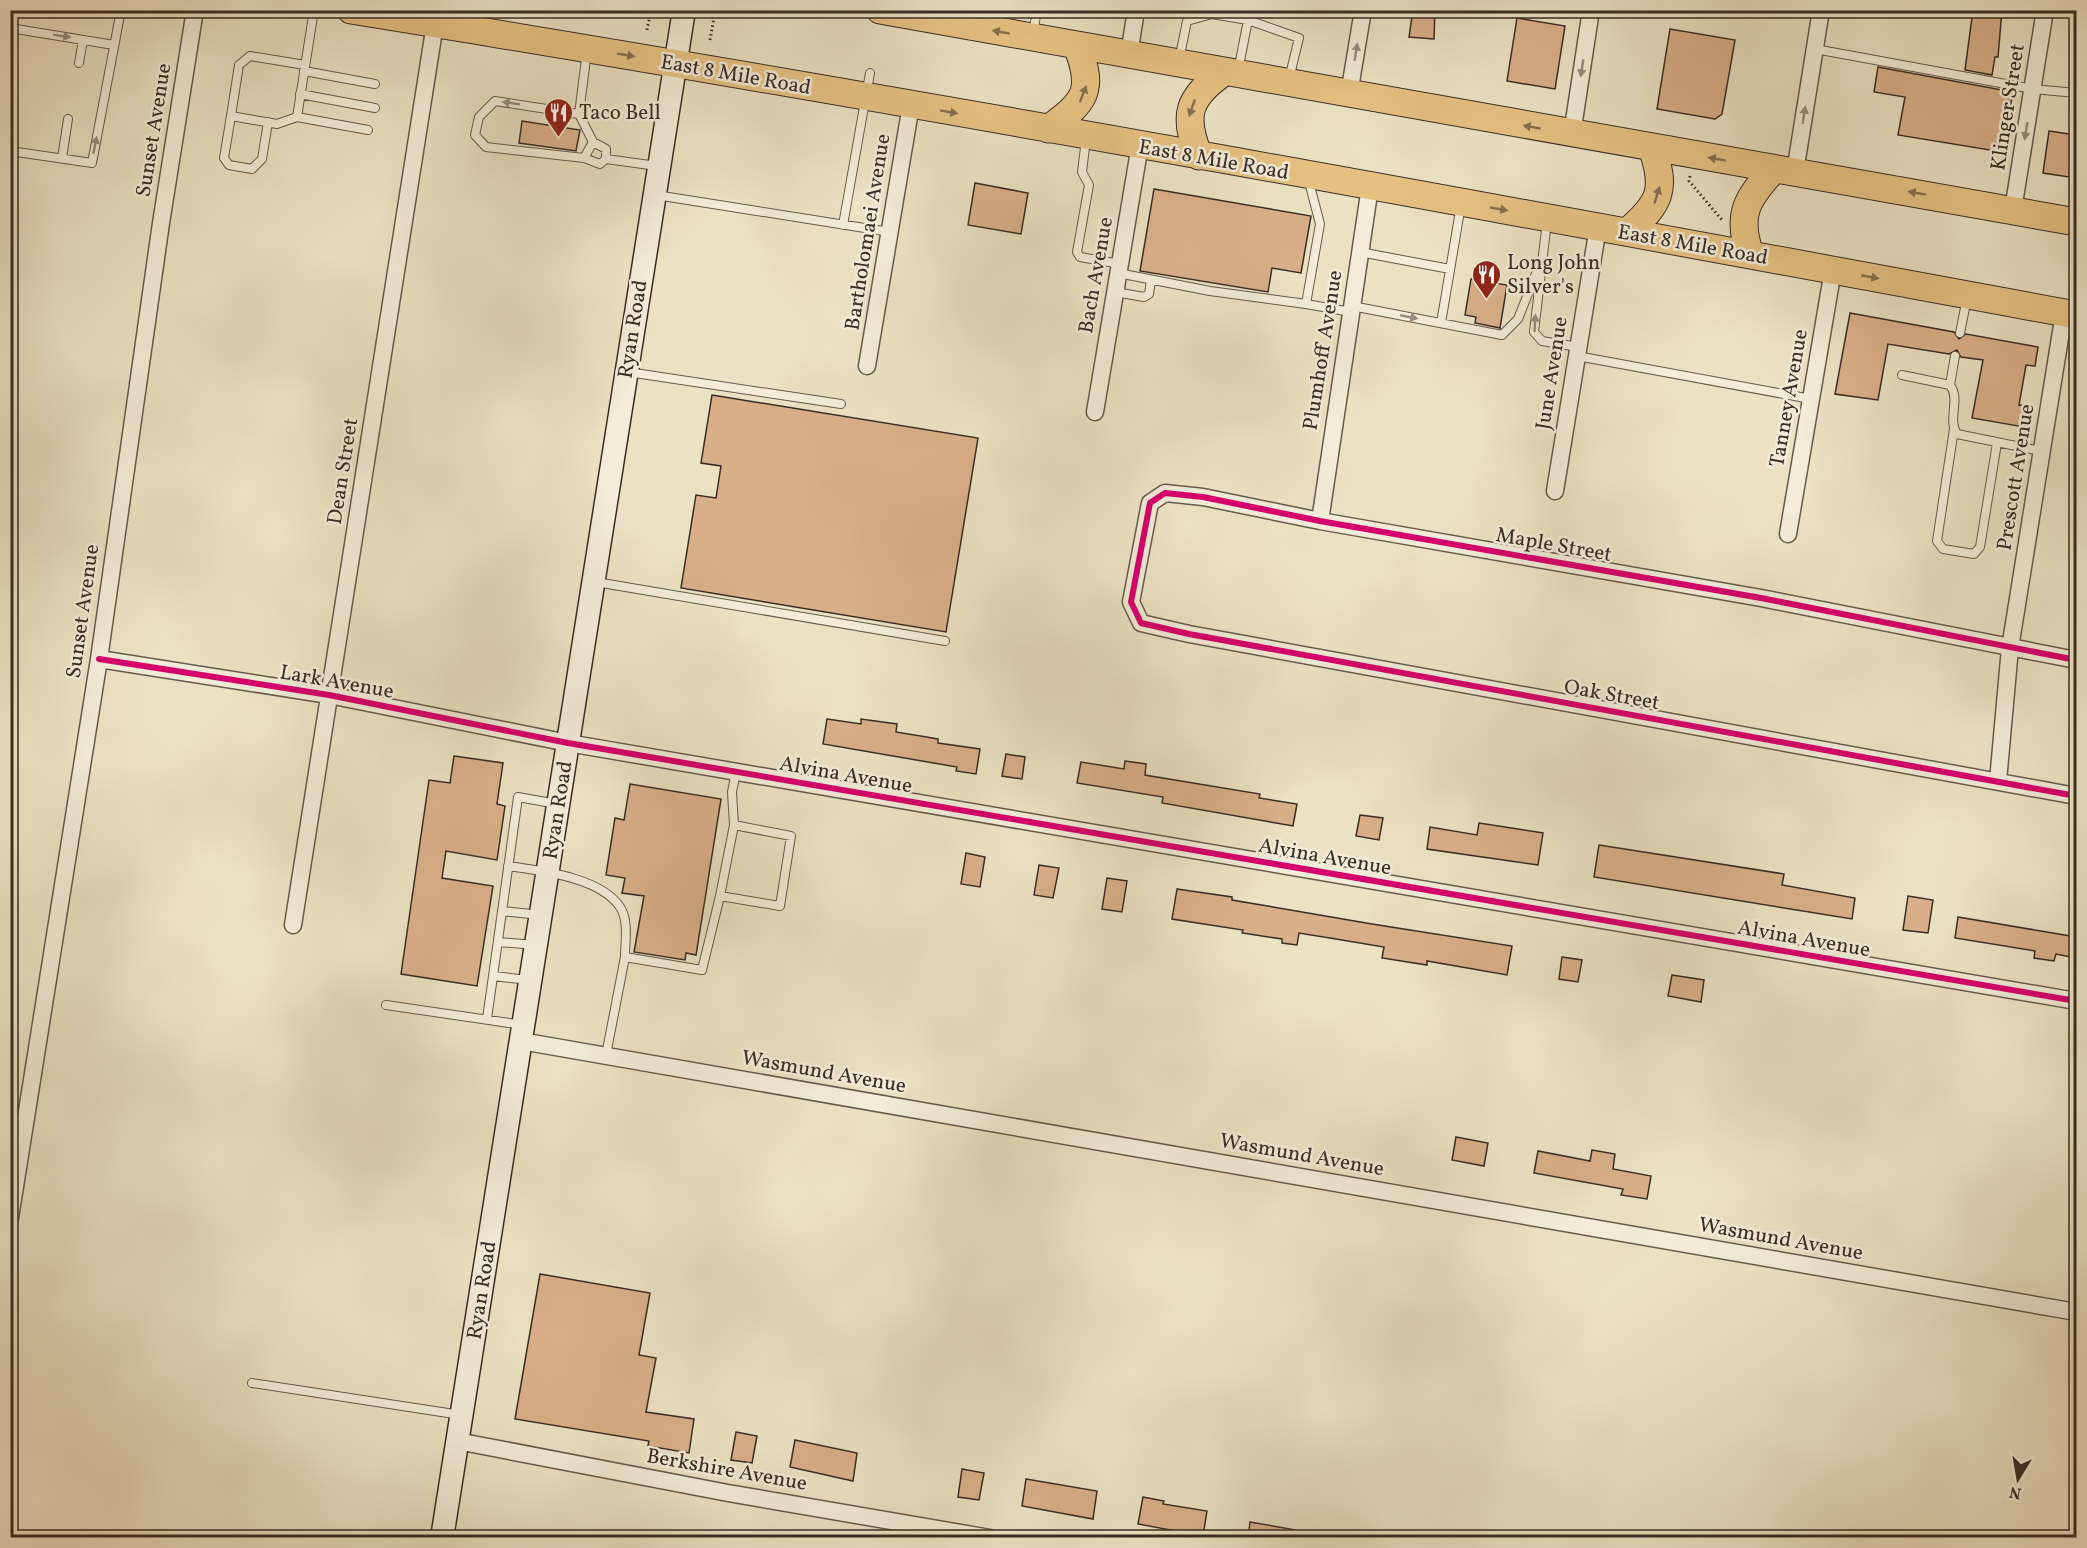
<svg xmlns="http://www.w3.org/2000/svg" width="2087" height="1548" viewBox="0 0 2087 1548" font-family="Vollkorn,serif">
	<rect width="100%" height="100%" fill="#ebe2c3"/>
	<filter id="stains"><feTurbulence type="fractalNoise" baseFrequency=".00333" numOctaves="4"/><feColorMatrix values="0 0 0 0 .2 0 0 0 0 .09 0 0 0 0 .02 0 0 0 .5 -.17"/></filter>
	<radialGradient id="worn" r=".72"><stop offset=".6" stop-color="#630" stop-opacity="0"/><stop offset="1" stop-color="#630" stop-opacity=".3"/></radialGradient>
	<path fill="#d9af89" stroke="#382c25" stroke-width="1.5" d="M1413,10H1435L1434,39L1409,37Z
		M1973,10H2002L1998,57H1995L1992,75L1965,70Z
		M1517,18L1565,26L1555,89L1507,81Z
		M1670,29L1735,40L1722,114L1715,119L1657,109Z
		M1878,67L2013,92L2002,152L1898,135L1905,97L1874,92Z
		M522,121L580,130L576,151L519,143Z
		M2049,131L2076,135L2069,177L2043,173Z
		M975,183L1028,193L1021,234L968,225Z
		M1154,189L1311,216L1301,273L1272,268L1268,292L1140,271Z
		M1471,279L1507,285L1500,328L1475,323L1476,317L1465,315Z
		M1850,313L1954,332L1959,339L1966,334L2038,347L2035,366L2026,365L2019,405L2028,406L2024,427L1972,418L1983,360L1961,357L1957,350L1949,354L1888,344L1878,400L1835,394Z
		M712,395L978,438L946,632L681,588L696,495L716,498L721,466L701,463Z
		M827,719L861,724V719L897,724L896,732L938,739V743L980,749L976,774L956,771L957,767L823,744Z
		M1006,754L1025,757L1022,779L1002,776Z
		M454,756L503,763L497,804L505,806L497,860L446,851L442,878L493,886L477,986L401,974L429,780L450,783Z
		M1125,761L1146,764L1145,775L1260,794L1259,798L1297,804L1293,826L1162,803L1163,797L1077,783L1081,762L1124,769Z
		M630,784L721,799L696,955L686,953L685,960L634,952L644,896L622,893L625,878L606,875L615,818L624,820Z
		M1360,815L1383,818L1379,840L1356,836Z
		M1479,823L1543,833L1538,865L1427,849L1430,827L1477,835Z
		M1599,845L1784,874L1782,885L1855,898L1852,919L1594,877Z
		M966,853L985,857L980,887L961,884Z
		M1039,865L1059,868L1053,898L1034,895Z
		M1107,878L1127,881L1122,912L1102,909Z
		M1177,889L1232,897V900L1372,924L1512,946L1507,975L1427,961V965L1382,958L1384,947L1336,939L1299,933L1297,945L1282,943V939L1242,933L1243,930L1172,919Z
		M1908,896L1933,900L1928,933L1903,930Z
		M1958,917L2076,937V958L2056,954L2054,961L2034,958L2035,951L1955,938Z
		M1562,957L1582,960L1578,982L1559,979Z
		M1672,975L1704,980L1701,1002L1668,996Z
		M1456,1137L1488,1143L1484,1166L1452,1160Z
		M1592,1150L1615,1154L1613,1169L1651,1176L1647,1199L1621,1195L1623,1189L1534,1173L1538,1151L1590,1161Z
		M540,1274L650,1293L639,1355L656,1358L646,1412L694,1419L689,1453L648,1446L649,1441L515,1419Z
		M736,1432L757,1436L752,1463L731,1460Z
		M795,1440L857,1453L853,1481L790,1467Z
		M962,1469L984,1473L979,1500L958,1497Z
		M1026,1479L1097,1491L1093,1519L1022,1506Z
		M1143,1497L1164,1501L1163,1504L1207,1511L1203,1536L1138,1524Z
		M1250,1522L1296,1530L1295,1538H1248Z"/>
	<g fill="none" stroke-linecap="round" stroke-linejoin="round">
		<defs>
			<path id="service" d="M314,10L297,117L368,130
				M1092,10H1101
				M1250,10L1248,20L1299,38L1289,79
				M10,28L114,45
				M1033,34L1037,10
				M1815,49L2033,89L2076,93
				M1179,60L1187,21L1212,14L1248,20L1238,71
				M79,63L83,40
				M304,71L375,84
				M300,94L375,108
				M579,114L587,51
				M231,116L224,158L229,165L252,169L262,159L268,122
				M297,117L277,124L231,116L239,65L250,56L305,65
				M1086,139L1082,172L1089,185L1077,252L1080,257L1120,264
				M593,142L584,158L600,164L606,159L657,166
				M10,151L92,163L121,10
				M62,158L68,119
				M584,158L486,147L475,135L479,117L495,101L579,114L593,142L606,149V159
				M656,195L890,232
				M1547,221L1534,332L1542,341L1578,347
				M843,225L870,73
				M1360,252L1450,269
				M1118,273L1210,291L1306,304L1320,224L1308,178
				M1115,292L1144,297L1149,294L1151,280
				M1306,304L1351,312
				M1352,306L1502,335L1518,319L1543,256
				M1441,323L1461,205
				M1960,333L1967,298
				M1577,356L1811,399
				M628,372L841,404
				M1902,375L1950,385C1961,400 1947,418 1957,434L2041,451
				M1950,385L1955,356
				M1954,429L1937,541L1943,549L1974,554L1980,547L1997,443
				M596,582L945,641
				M734,825L791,836L780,906L720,896L734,825L732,792L736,772
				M508,866C541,871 600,877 620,907C629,920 625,942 625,957
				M502,911L540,915
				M498,942L536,945
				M493,976L529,980
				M386,1005L523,1025
				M487,1019L518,797L557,804
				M606,1055L625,957L702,970L720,896
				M252,1383L461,1415"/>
			<path id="minor" d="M1129,55L1136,10
				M1349,94L1363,10
				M1572,134L1591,10
				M1795,172L1821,10
				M2013,210L2045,10
				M867,366L911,105
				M1095,412L1140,145
				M1555,491L1598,227
				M1320,521L1370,187
				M1788,534L1833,270
				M99,659L329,695L568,743L2076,1001
				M2076,660L1761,598L1320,521L1203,497L1165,493L1150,503L1131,602L1141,623L1189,634L2076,796
				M1998,781L2010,648L2064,313
				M293,925L435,24
				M521,1041L2076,1312
				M10,1218L99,659L161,223L195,10
				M457,1441L728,1493L990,1538"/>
			<path id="secondary" d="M442,1538L684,10"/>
			<path id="trunk" d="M351,10C928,103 1502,209 2076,315
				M880,10L2076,222
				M1048,129C1085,102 1095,91 1077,46
				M1199,156C1182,116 1188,97 1224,72
				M1627,232C1660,204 1667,190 1652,148
				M1750,254C1736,215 1747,198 1774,169"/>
		</defs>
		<use href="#service" stroke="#655a4c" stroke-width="10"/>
		<use href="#minor" stroke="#655a4c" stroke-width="19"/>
		<use href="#secondary" stroke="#382c25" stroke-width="25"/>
		<use href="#trunk" stroke="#382c25" stroke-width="29"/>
		<path stroke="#382c25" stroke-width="3" stroke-dasharray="1.5 3" stroke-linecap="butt" d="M647,30L651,10
			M710,40L715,12
			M1690,176L1689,181L1722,220"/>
		<use href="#service" stroke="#f2ecd8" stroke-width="8"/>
		<use href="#minor" stroke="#f2ecd8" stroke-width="16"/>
		<use href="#secondary" stroke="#f2ecd8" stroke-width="22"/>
		<use href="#trunk" stroke="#e6c182" stroke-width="27"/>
		<defs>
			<path id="cycleway" d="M99,659L329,695L568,743L2076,1001
				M2076,660L1761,598L1320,521L1203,497L1165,493L1150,503L1131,602L1141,623L1189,634L2076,796"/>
		</defs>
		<use href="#cycleway" stroke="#f2ecd8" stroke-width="10"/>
		<use href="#cycleway" stroke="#d6006c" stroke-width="6"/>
	</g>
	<defs><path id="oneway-solid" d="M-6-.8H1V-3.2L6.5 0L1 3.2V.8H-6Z" transform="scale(1.5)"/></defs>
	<g fill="#866f4f">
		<use href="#oneway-solid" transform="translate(1001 32) rotate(-170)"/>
		<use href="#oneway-solid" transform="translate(626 55) rotate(9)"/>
		<use href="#oneway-solid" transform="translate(1083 94) rotate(-69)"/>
		<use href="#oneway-solid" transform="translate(1192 108) rotate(109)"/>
		<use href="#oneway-solid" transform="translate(949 112) rotate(10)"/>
		<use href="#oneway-solid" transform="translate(1532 127) rotate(-170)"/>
		<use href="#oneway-solid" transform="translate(1717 159) rotate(-170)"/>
		<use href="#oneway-solid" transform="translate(1917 193) rotate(-170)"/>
		<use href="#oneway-solid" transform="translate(1657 195) rotate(-73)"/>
		<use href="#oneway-solid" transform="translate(1499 209) rotate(10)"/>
		<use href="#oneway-solid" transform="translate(1870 277) rotate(11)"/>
	</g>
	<g fill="#958c7e">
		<use href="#oneway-solid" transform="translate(62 36) rotate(9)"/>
		<use href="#oneway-solid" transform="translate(1356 52) rotate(-81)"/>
		<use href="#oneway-solid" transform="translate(1582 68) rotate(99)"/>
		<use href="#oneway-solid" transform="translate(511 103) rotate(-171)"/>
		<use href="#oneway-solid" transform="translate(1804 115) rotate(-81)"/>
		<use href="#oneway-solid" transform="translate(2026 131) rotate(99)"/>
		<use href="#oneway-solid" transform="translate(95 145) rotate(-79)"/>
		<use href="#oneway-solid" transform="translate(1409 317) rotate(11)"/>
		<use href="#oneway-solid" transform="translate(1535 323) rotate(-87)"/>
	</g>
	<defs>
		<symbol id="restaurant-pin" viewBox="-11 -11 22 30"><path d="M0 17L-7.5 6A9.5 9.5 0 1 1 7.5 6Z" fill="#8f2418" stroke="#f2ecd8"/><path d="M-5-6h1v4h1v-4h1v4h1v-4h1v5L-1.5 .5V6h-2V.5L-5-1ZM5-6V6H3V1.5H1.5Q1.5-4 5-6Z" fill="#fff"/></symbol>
	</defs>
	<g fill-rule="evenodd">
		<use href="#restaurant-pin" x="542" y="96" width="33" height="45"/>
		<use href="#restaurant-pin" x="1470" y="258" width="33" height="45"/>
	</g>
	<g text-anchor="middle" stroke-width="5" stroke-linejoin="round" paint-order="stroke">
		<g font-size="21" fill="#382c25" stroke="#f2ecd8">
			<text transform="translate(736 74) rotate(10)" y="7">East 8 Mile Road</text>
			<text transform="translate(2007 107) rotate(-81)" y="7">Klinger Street</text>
			<text transform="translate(153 130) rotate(-81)" y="7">Sunset Avenue</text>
			<text transform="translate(1214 159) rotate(10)" y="7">East 8 Mile Road</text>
			<text transform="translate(867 232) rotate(-81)" y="7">Bartholomaei Avenue</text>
			<text transform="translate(1693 244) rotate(10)" y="7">East 8 Mile Road</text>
			<text transform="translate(1095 275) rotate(-80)" y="7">Bach Avenue</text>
			<text transform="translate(632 329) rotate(-81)" y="7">Ryan Road</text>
			<text transform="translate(1322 350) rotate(-81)" y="7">Plumhoff Avenue</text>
			<text transform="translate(1551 373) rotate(-81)" y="7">June Avenue</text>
			<text transform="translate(1788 398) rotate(-80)" y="7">Tanney Avenue</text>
			<text transform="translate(342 471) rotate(-81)" y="7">Dean Street</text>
			<text transform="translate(2015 477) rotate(-81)" y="7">Prescott Avenue</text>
			<text transform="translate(1554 544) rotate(10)" y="7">Maple Street</text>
			<text transform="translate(82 611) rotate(-82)" y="7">Sunset Avenue</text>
			<text transform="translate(337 681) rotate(10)" y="7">Lark Avenue</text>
			<text transform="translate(1612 694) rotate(10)" y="7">Oak Street</text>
			<text transform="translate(846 774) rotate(10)" y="7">Alvina Avenue</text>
			<text transform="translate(557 810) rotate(-81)" y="7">Ryan Road</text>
			<text transform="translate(1325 856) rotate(10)" y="7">Alvina Avenue</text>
			<text transform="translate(1804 938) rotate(10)" y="7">Alvina Avenue</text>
			<text transform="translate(824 1071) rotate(10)" y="7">Wasmund Avenue</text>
			<text transform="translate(1302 1154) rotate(10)" y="7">Wasmund Avenue</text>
			<text transform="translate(1781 1238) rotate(10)" y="7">Wasmund Avenue</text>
			<text transform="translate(481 1290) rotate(-81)" y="7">Ryan Road</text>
			<text transform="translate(727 1469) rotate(10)" y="7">Berkshire Avenue</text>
		</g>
		<g font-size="21" fill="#382c25" stroke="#f2ecd8" text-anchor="start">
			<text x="579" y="119">Taco Bell</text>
			<text x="1507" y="269">Long John<tspan x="1507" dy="24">Silver's</tspan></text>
		</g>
	</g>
	<rect width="2087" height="1548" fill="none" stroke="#ebe2c3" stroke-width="36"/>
	<rect x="12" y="12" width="2063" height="1524" fill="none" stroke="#382c25" stroke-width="3"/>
	<rect x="18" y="18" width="2051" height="1512" fill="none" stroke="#382c25" stroke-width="1.5"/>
	<g transform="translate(2018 1479) rotate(191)" stroke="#f2ecd8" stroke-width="4.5" paint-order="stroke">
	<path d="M0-4.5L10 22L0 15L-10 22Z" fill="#382c25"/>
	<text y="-9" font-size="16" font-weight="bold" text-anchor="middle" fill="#382c25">N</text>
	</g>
	<rect width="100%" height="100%" filter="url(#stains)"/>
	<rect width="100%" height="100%" fill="url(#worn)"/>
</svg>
